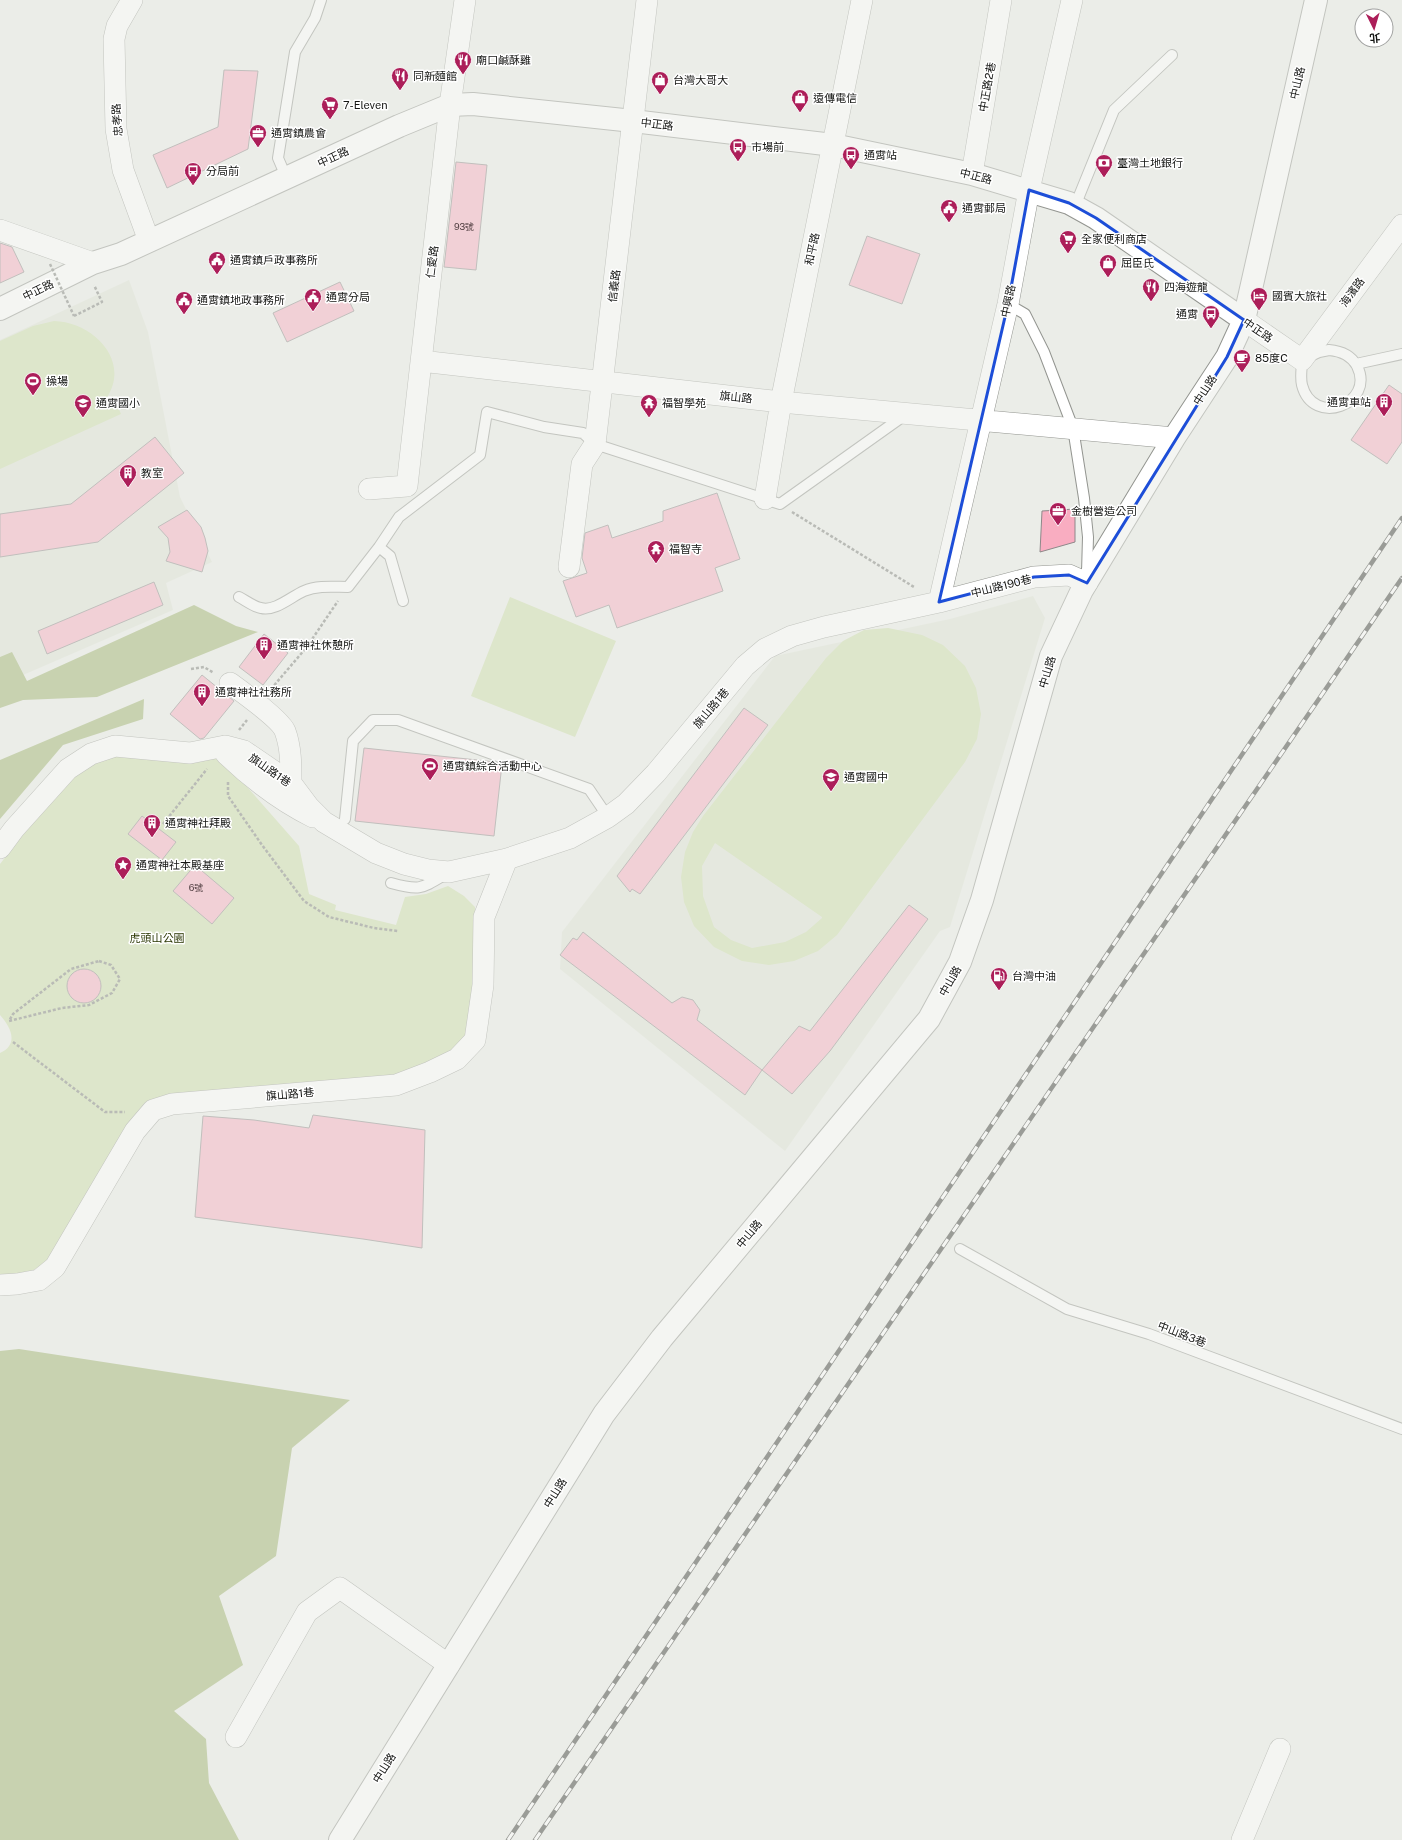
<svg xmlns="http://www.w3.org/2000/svg" width="1402" height="1840" viewBox="0 0 1402 1840" font-family="'Public Sans','Noto Sans TC',sans-serif">
	<rect width="100%" height="100%" fill="#ebede8"/>
	<path fill="#dee3d6" d="M129,280L148,332L180,497L212,562L166,583L173,610L0,685V340Z
		M1033,596L1045,618L950,927L940,931L785,1151L560,969L562,932L775,656L950,619Z"/>
	<path fill="#ccdda8" fill-rule="evenodd" d="M54,321C93,322 132,361 106,399L113,396L121,414L0,469V341L33,326Z
		M510,597L616,641L575,737L471,696Z
		M888,628L922,635L943,645L965,666L976,688L981,714L977,739L965,762L837,935L818,951L794,961L769,965L742,961L714,947L694,926L684,902L681,877L685,852L693,832L703,816L826,658L843,641L864,630ZM715,843L822,917V918L806,932L785,942L752,948L731,940L714,927L703,896L702,866Z
		M227,752L235,773L299,846L309,894L336,905L335,910L396,925L405,897L426,894L448,886L464,896L475,907L474,1016L468,1036L441,1059L378,1081L150,1102L139,1111L59,1247L43,1264L27,1274L0,1275V1053C20,1044 10,1026 0,1015V864L66,780L93,762L120,754Z"/>
	<path fill="#9db16e" d="M194,605L236,626L258,632L97,697L23,700L0,708V657L12,652L27,681Z
		M144,699L143,719L63,745L0,819V760Z
		M19,1349L350,1400L292,1448L276,1556L219,1596L243,1665L174,1711L206,1739L209,1783L239,1840H0V1351Z"/>
	<path fill="#f9adc1" stroke="#8e8889" d="M224,70L258,71L248,149L167,188L153,155L218,127Z
		M456,162L487,165L476,270L444,267Z
		M867,236L920,254L902,304L849,285Z
		M0,243L12,247L24,272L0,283Z
		M340,282L354,311L287,342L273,313Z
		M1389,385L1402,394V442L1387,464L1351,440Z
		M155,437L184,473L98,542L0,557V514L71,504Z
		M717,493L740,559L715,568L723,591L617,628L609,605L576,617L563,581L587,573L582,558L585,533L608,525L612,538L663,521V511Z
		M1075,509V542L1040,552L1042,511Z
		M187,510L201,527L205,538L208,551L202,572L166,561L170,552L168,538L158,527Z
		M154,582L163,605L47,654L38,631Z
		M264,634L288,653L263,685L239,667Z
		M202,675L234,701L204,738L200,739L170,714Z
		M744,708L768,725L640,894L632,889L630,892L617,876Z
		M364,748L496,762L502,764L494,836L355,821Z
		M142,816L176,842L162,860L128,834Z
		M195,865L234,898L212,924L173,891Z
		M909,905L928,919L830,1051L792,1094L762,1070L799,1026L810,1031Z
		M583,932L672,1003L682,997L693,1000L700,1010L697,1020L762,1070L745,1095L560,955L573,938L577,940Z
		M67 986a17 17 0 1 1 34 0a17 17 0 1 1-34 0Z
		M313,1115L425,1130L422,1248L363,1239L195,1217L203,1116L254,1120L309,1128Z"/>
	<g fill="none" stroke-linecap="round" stroke-linejoin="round">
		<defs>
			<path id="lane" d="M287,179L278,158L295,52L315,18L321,0
				M1075,206L1114,110L1172,55
				M1008,304L1025,314L1044,352L1073,428L1084,498L1088,537L1087,573
				M1329,350C1341,351 1351,355 1357,366C1376,404 1313,428 1302,385C1300,377 1302,368 1302,360L1319,352Z
				M1356,364L1402,354
				M379,547L390,556L403,601
				M239,597C245,600 254,607 261,608C275,612 292,596 304,591C318,585 334,587 348,587L379,547L399,517L480,455L487,412L544,427L583,433L595,444L780,504L905,415
				M345,819L353,741L373,720H398L589,789L608,817
				M391,883C420,891 421,889 446,874
				M960,1249L1067,1309L1149,1334L1402,1429"/>
			<path id="street" d="M132,0L117,26L114,39L116,129L123,170L149,241
				M972,174L1001,0
				M0,230L93,263
				M1244,320L1302,360L1402,225
				M421,361L781,402L1174,438
				M369,489L407,486L450,105L465,0
				M765,499L781,402L862,0
				M569,567L582,464L595,444L647,0
				M939,602L1008,304L1029,190L1072,0
				M230,683C241,691 281,720 285,731C291,747 291,765 291,783
				M225,746L226,754C251,778 281,801 313,817
				M0,848L14,829L68,769L91,754L115,746L190,753L225,746L244,751L291,783L309,807L324,822L376,853L404,864L428,870L449,872L507,859L570,838L608,817L626,804L656,773L745,666L765,649L792,636L824,627L939,602L1034,577L1069,575L1087,583
				M0,1285L17,1284L39,1280L55,1267L135,1131L153,1110L172,1104L396,1085L430,1072L457,1059L475,1040L483,985L484,917L507,859
				M236,1737L307,1612L340,1588L449,1665
				M1242,1840L1280,1749"/>
			<path id="secondary" d="M0,309L93,263L121,254L399,126L450,105L473,104L633,121L833,145L972,174L1069,203L1096,218L1244,320
				M340,1840L604,1414L662,1338L929,1019L960,962L982,900L1051,656L1082,590L1174,438L1227,357L1244,320L1316,0"/>
		</defs>
		<use href="#lane" stroke="#939590" stroke-width="12"/>
		<use href="#street" stroke="#939590" stroke-width="22"/>
		<use href="#secondary" stroke="#939590" stroke-width="24"/>
		<path stroke="#7c7e7a" stroke-width="2.5" stroke-dasharray="3 2" stroke-linecap="butt" d="M74,316L102,302L94,285
			M792,512L914,587
			M191,669L204,667L214,673
			M271,689L306,648L338,601
			M239,730L247,720
			M228,782V796L262,845L304,901L329,917L374,928L398,931
			M163,824L207,769
			M99,961L111,965L120,979L112,993L89,1005L62,1008L9,1021L13,1014L71,969Z
			M13,1042L105,1112H125"/>
		<use href="#lane" stroke="#fff" stroke-width="10"/>
		<use href="#street" stroke="#fff" stroke-width="21"/>
		<use href="#secondary" stroke="#fff" stroke-width="22"/>
		<defs>
			<path id="rail" d="M508,1840L1402,518
				M535,1840L1402,578"/>
		</defs>
		<use href="#rail" stroke="#393a37" stroke-width="4.5"/>
		<use href="#rail" stroke="#fff" stroke-width="3" stroke-dasharray="9" stroke-linecap="butt"/>
		<path stroke="#7c7e7a" stroke-width="2.5" stroke-dasharray="3 2" stroke-linecap="butt" d="M50,264L74,316"/>
	</g>
	<path d="M0 0H1402V1840H0ZM1029,190L1069,203L1096,218L1244,320L1227,357L1087,583L1069,575L1034,577L939,602L1008,304Z" fill="#ebede8" fill-opacity=".55" fill-rule="evenodd"/>
	<path fill="none" stroke="#1d4ed8" stroke-width="3" stroke-linejoin="round" d="M1029,190L1069,203L1096,218L1244,320L1227,357L1087,583L1069,575L1034,577L939,602L1008,304Z"/>
	<defs>
		<symbol id="restaurant-pin" viewBox="-11 -11 22 30"><path d="M0 17L-7.5 6A9.5 9.5 0 1 1 7.5 6Z" fill="#ac1e59" stroke="#fff"/><path d="M-5-6h1v4h1v-4h1v4h1v-4h1v5L-1.5 .5V6h-2V.5L-5-1ZM5-6V6H3V1.5H1.5Q1.5-4 5-6Z" fill="#fff"/></symbol>
		<symbol id="shop-pin" viewBox="-11 -11 22 30"><path d="M0 17L-7.5 6A9.5 9.5 0 1 1 7.5 6Z" fill="#ac1e59" stroke="#fff"/><path d="M-5-2.5h2.3a2.7 3.5 0 0 1 5.4 0H5L5.5 6h-11ZM-1.5-2.5h3a1.5 2.3 0 0 0-3 0Z" fill="#fff"/></symbol>
		<symbol id="supermarket-pin" viewBox="-11 -11 22 30"><path d="M0 17L-7.5 6A9.5 9.5 0 1 1 7.5 6Z" fill="#ac1e59" stroke="#fff"/><path d="M-6-5.5h2.5l.6 2H6L4.5 2H-2.5L-4.4-4H-6ZM-1.5 3.2a1.3 1.3 0 1 0 .1 0ZM3 3.2a1.3 1.3 0 1 0 .1 0Z" fill="#fff"/></symbol>
		<symbol id="office-pin" viewBox="-11 -11 22 30"><path d="M0 17L-7.5 6A9.5 9.5 0 1 1 7.5 6Z" fill="#ac1e59" stroke="#fff"/><path d="M-6-3h4V-5.5h4V-3h4V5H-6ZM-1-4.5V-3h2v-1.5ZM-6 0V1H6V0Z" fill="#fff"/></symbol>
		<symbol id="bus-pin" viewBox="-11 -11 22 30"><path d="M0 17L-7.5 6A9.5 9.5 0 1 1 7.5 6Z" fill="#ac1e59" stroke="#fff"/><path d="M-5-6H5V4H4V6H2V4H-2V6H-4V4H-5ZM-3.5-4V0h7V-4ZM-3.5 1.2v1.5H-2V1.2ZM2 1.2v1.5H3.5V1.2Z" fill="#fff"/></symbol>
		<symbol id="bank-pin" viewBox="-11 -11 22 30"><path d="M0 17L-7.5 6A9.5 9.5 0 1 1 7.5 6Z" fill="#ac1e59" stroke="#fff"/><path d="M-6-4H6V4H-6ZM0-2.3a2.3 2.3 0 1 0 0 4.6a2.3 2.3 0 1 0 0-4.6Z" fill="#fff"/></symbol>
		<symbol id="civic-pin" viewBox="-11 -11 22 30"><path d="M0 17L-7.5 6A9.5 9.5 0 1 1 7.5 6Z" fill="#ac1e59" stroke="#fff"/><path d="M-.6-6.5H3V-4.5H.6V-3L4-1V1h2V6H-6V1h2V-1L-.6-3ZM-1.2 2.5V6h2.4V2.5Z" fill="#fff"/></symbol>
		<symbol id="hotel-pin" viewBox="-11 -11 22 30"><path d="M0 17L-7.5 6A9.5 9.5 0 1 1 7.5 6Z" fill="#ac1e59" stroke="#fff"/><path d="M-6-4.5h1.5V1H6V5H4.5V3h-9V5H-6ZM-4 0a1.8 1.8 0 1 1 3.6 0ZM.5 0V-2.5h3Q6-2.5 6 0Z" fill="#fff"/></symbol>
		<symbol id="cafe-pin" viewBox="-11 -11 22 30"><path d="M0 17L-7.5 6A9.5 9.5 0 1 1 7.5 6Z" fill="#ac1e59" stroke="#fff"/><path d="M-5.5-4.5H6V0H3Q3 3.5 0 3.5H-2.5Q-5.5 3.5-5.5 0ZM3-3.2v2h1.7v-2ZM-6 4.5H4V6H-6Z" fill="#fff"/></symbol>
		<symbol id="stadium-pin" viewBox="-11 -11 22 30"><path d="M0 17L-7.5 6A9.5 9.5 0 1 1 7.5 6Z" fill="#ac1e59" stroke="#fff"/><path d="M0-5a6.5 5 0 1 0 0 10a6.5 5 0 1 0 0-10ZM-3.5-1.8h7v3.6h-7Z" fill="#fff"/></symbol>
		<symbol id="building-pin" viewBox="-11 -11 22 30"><path d="M0 17L-7.5 6A9.5 9.5 0 1 1 7.5 6Z" fill="#ac1e59" stroke="#fff"/><path d="M-4-6H4V6H1V3H-1V6H-4ZM-2.5-4.3h1.7v1.8h-1.7ZM.8-4.3h1.7v1.8H.8ZM-2.5-1h1.7V.8h-1.7ZM.8-1h1.7V.8H.8Z" fill="#fff"/></symbol>
		<symbol id="school-pin" viewBox="-11 -11 22 30"><path d="M0 17L-7.5 6A9.5 9.5 0 1 1 7.5 6Z" fill="#ac1e59" stroke="#fff"/><path d="M0-5L7-2L0 1L-7-2ZM-4 1L0 2.5L4 1V4Q0 6-4 4Z" fill="#fff"/></symbol>
		<symbol id="temple-pin" viewBox="-11 -11 22 30"><path d="M0 17L-7.5 6A9.5 9.5 0 1 1 7.5 6Z" fill="#ac1e59" stroke="#fff"/><path d="M0-6L5-2H3V0L6.5 2.5H4V6H1.5V3h-3V6H-4V2.5H-6.5L-3 0V-2H-5Z" fill="#fff"/></symbol>
		<symbol id="sight-pin" viewBox="-11 -11 22 30"><path d="M0 17L-7.5 6A9.5 9.5 0 1 1 7.5 6Z" fill="#ac1e59" stroke="#fff"/><path d="M0-6L1.8-2.2L6-1.7L2.9 1.2L3.7 5.4L0 3.3L-3.7 5.4L-2.9 1.2L-6-1.7L-1.8-2.2Z" fill="#fff"/></symbol>
		<symbol id="fuel-pin" viewBox="-11 -11 22 30"><path d="M0 17L-7.5 6A9.5 9.5 0 1 1 7.5 6Z" fill="#ac1e59" stroke="#fff"/><path d="M-5.5-6h7V0h2V4h1.3V-2.5L3-4.5l.8-.8L6-3V5H2.5V1h-1V6h-7ZM-4.2-4.7v3.2H.2V-4.7Z" fill="#fff"/></symbol>
	</defs>
	<g fill-rule="evenodd">
		<use href="#restaurant-pin" x="453" y="50" width="20" height="27"/>
		<use href="#restaurant-pin" x="390" y="66" width="20" height="27"/>
		<use href="#shop-pin" x="650" y="70" width="20" height="27"/>
		<use href="#shop-pin" x="790" y="88" width="20" height="27"/>
		<use href="#supermarket-pin" x="320" y="95" width="20" height="27"/>
		<use href="#office-pin" x="248" y="123" width="20" height="27"/>
		<use href="#bus-pin" x="728" y="137" width="20" height="27"/>
		<use href="#bus-pin" x="841" y="145" width="20" height="27"/>
		<use href="#bank-pin" x="1094" y="153" width="20" height="27"/>
		<use href="#bus-pin" x="183" y="161" width="20" height="27"/>
		<use href="#civic-pin" x="939" y="198" width="20" height="27"/>
		<use href="#supermarket-pin" x="1058" y="229" width="20" height="27"/>
		<use href="#civic-pin" x="207" y="250" width="20" height="27"/>
		<use href="#shop-pin" x="1098" y="253" width="20" height="27"/>
		<use href="#restaurant-pin" x="1141" y="277" width="20" height="27"/>
		<use href="#hotel-pin" x="1249" y="286" width="20" height="27"/>
		<use href="#civic-pin" x="303" y="287" width="20" height="27"/>
		<use href="#civic-pin" x="174" y="290" width="20" height="27"/>
		<use href="#bus-pin" x="1201" y="304" width="20" height="27"/>
		<use href="#cafe-pin" x="1232" y="348" width="20" height="27"/>
		<use href="#stadium-pin" x="23" y="371" width="20" height="27"/>
		<use href="#building-pin" x="1374" y="392" width="20" height="27"/>
		<use href="#school-pin" x="73" y="393" width="20" height="27"/>
		<use href="#temple-pin" x="639" y="393" width="20" height="27"/>
		<use href="#building-pin" x="118" y="463" width="20" height="27"/>
		<use href="#office-pin" x="1048" y="501" width="20" height="27"/>
		<use href="#temple-pin" x="646" y="539" width="20" height="27"/>
		<use href="#building-pin" x="254" y="635" width="20" height="27"/>
		<use href="#building-pin" x="192" y="682" width="20" height="27"/>
		<use href="#stadium-pin" x="420" y="756" width="20" height="27"/>
		<use href="#school-pin" x="821" y="767" width="20" height="27"/>
		<use href="#building-pin" x="142" y="813" width="20" height="27"/>
		<use href="#sight-pin" x="113" y="855" width="20" height="27"/>
		<use href="#fuel-pin" x="989" y="966" width="20" height="27"/>
	</g>
	<g text-anchor="middle" stroke-width="3" stroke-linejoin="round" paint-order="stroke">
		<g font-size="9" fill="#4e3c3f">
			<text x="464" y="230">93號</text>
			<text x="196" y="891">6號</text>
		</g>
		<g font-size="11" fill="#151614" stroke="#fff" text-anchor="start">
			<text x="476" y="64">廟口鹹酥雞</text>
			<text x="413" y="80">同新麵館</text>
			<text x="673" y="84">台灣大哥大</text>
			<text x="813" y="102">遠傳電信</text>
			<text x="343" y="109">7-Eleven</text>
			<text x="271" y="137">通霄鎮農會</text>
			<text x="751" y="151">市場前</text>
			<text x="864" y="159">通霄站</text>
			<text x="1117" y="167">臺灣土地銀行</text>
			<text x="206" y="175">分局前</text>
			<text x="962" y="212">通霄郵局</text>
			<text x="1081" y="243">全家便利商店</text>
			<text x="230" y="264">通霄鎮戶政事務所</text>
			<text x="1121" y="267">屈臣氏</text>
			<text x="1164" y="291">四海遊龍</text>
			<text x="1272" y="300">國賓大旅社</text>
			<text x="326" y="301">通霄分局</text>
			<text x="197" y="304">通霄鎮地政事務所</text>
			<text x="1198" y="318" text-anchor="end">通霄</text>
			<text x="1255" y="362">85度C</text>
			<text x="46" y="385">操場</text>
			<text x="1371" y="406" text-anchor="end">通霄車站</text>
			<text x="96" y="407">通霄國小</text>
			<text x="662" y="407">福智學苑</text>
			<text x="141" y="477">教室</text>
			<text x="1071" y="515">金樹營造公司</text>
			<text x="669" y="553">福智寺</text>
			<text x="277" y="649">通霄神社休憩所</text>
			<text x="215" y="696">通霄神社社務所</text>
			<text x="443" y="770">通霄鎮綜合活動中心</text>
			<text x="844" y="781">通霄國中</text>
			<text x="165" y="827">通霄神社拜殿</text>
			<text x="136" y="869">通霄神社本殿基座</text>
			<text x="1012" y="980">台灣中油</text>
		</g>
		<g font-size="11" fill="#151614" stroke="#fff">
			<text transform="translate(1297 83) rotate(-77)" y="4">中山路</text>
			<text transform="translate(987 87) rotate(-80)" y="4">中正路2巷</text>
			<text transform="translate(117 120) rotate(-94)" y="4">忠孝路</text>
			<text transform="translate(657 124) rotate(7)" y="4">中正路</text>
			<text transform="translate(333 157) rotate(-25)" y="4">中正路</text>
			<text transform="translate(976 176) rotate(14)" y="4">中正路</text>
			<text transform="translate(812 249) rotate(-78)" y="4">和平路</text>
			<text transform="translate(432 262) rotate(-83)" y="4">仁愛路</text>
			<text transform="translate(614 286) rotate(-83)" y="4">信義路</text>
			<text transform="translate(38 290) rotate(-26)" y="4">中正路</text>
			<text transform="translate(1352 292) rotate(-54)" y="4">海濱路</text>
			<text transform="translate(1008 301) rotate(-78)" y="4">中興路</text>
			<text transform="translate(1258 330) rotate(34)" y="4">中正路</text>
			<text transform="translate(1205 390) rotate(-57)" y="4">中山路</text>
			<text transform="translate(736 397) rotate(6)" y="4">旗山路</text>
			<text transform="translate(1001 586) rotate(-14)" y="4">中山路190巷</text>
			<text transform="translate(1047 672) rotate(-73)" y="4">中山路</text>
			<text transform="translate(711 708) rotate(-50)" y="4">旗山路1巷</text>
			<text transform="translate(270 770) rotate(35)" y="4">旗山路1巷</text>
			<text transform="translate(950 981) rotate(-61)" y="4">中山路</text>
			<text transform="translate(290 1094) rotate(-5)" y="4">旗山路1巷</text>
			<text transform="translate(749 1234) rotate(-50)" y="4">中山路</text>
			<text transform="translate(1182 1334) rotate(21)" y="4">中山路3巷</text>
			<text transform="translate(555 1493) rotate(-58)" y="4">中山路</text>
			<text transform="translate(384 1768) rotate(-58)" y="4">中山路</text>
		</g>
		<g font-size="11" fill="#2a3602" stroke="#fff">
			<text x="157" y="942">虎頭山公園</text>
		</g>
	</g>
	<g transform="translate(1374 28) rotate(175)"><circle r="19" fill="#ffffff" stroke="#a1a2a1"/>
	<path d="M0-3L7 15L0 10L-7 15Z" fill="#ac1e59"/>
	<text y="-6" font-size="11" font-weight="bold" text-anchor="middle" fill="#151614">北</text>
	</g>
</svg>
